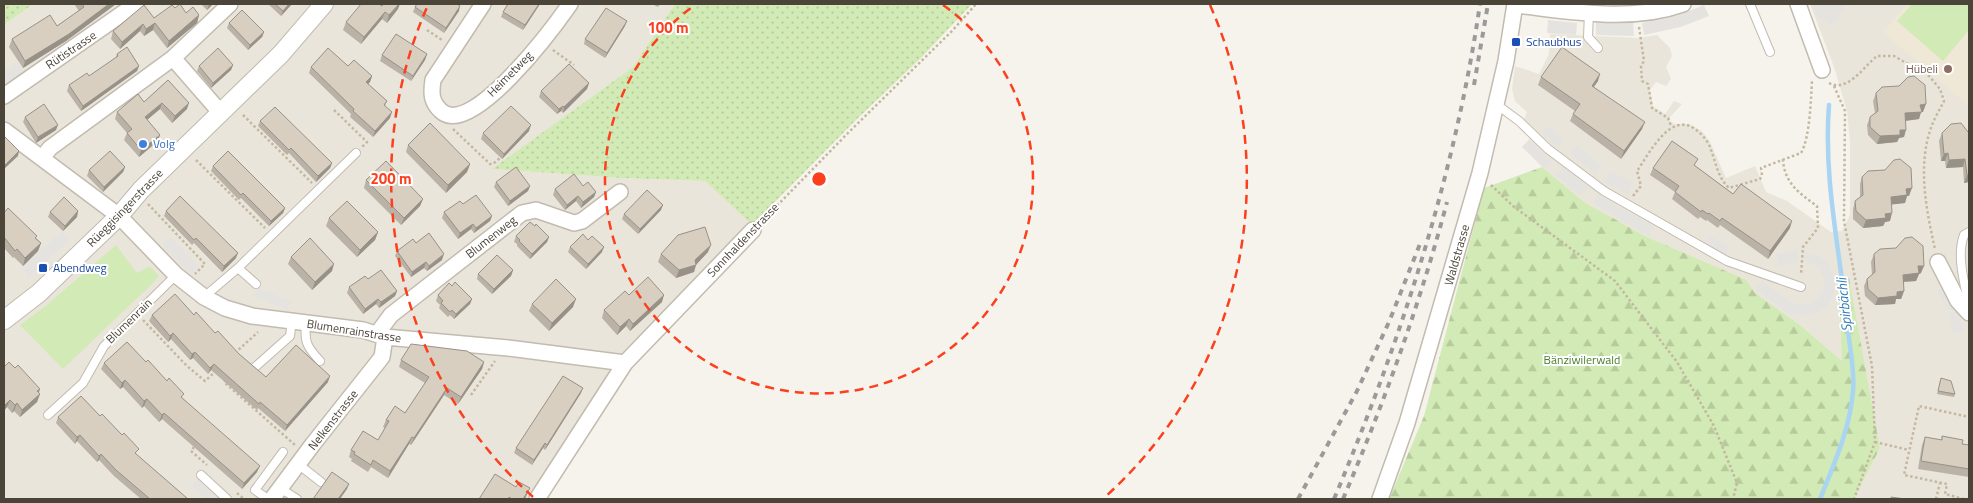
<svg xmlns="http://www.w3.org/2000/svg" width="1973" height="503" viewBox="0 0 1973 503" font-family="'Titillium Web',sans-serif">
	<defs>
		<pattern id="grass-dots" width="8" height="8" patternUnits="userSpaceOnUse" patternTransform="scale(1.25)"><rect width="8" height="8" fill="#d2eab5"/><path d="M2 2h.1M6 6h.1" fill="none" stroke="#b6ca9c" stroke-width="1.8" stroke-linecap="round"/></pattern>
		<pattern id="forest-firs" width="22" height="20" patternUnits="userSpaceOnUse" patternTransform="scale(1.25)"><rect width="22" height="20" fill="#d2eab5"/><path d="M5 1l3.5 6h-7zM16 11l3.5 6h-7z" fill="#b6ca9c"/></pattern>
	</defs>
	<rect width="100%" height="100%" fill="#f6f3ec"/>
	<path fill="#eae5da" d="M33,4H675L633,67L493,169L621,178L705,181L752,225L636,346L531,499H4V25Z
		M1810,4H1969V499H1854L1880,448L1838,282L1842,361L1800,325L1754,292L1747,280L1647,237L1584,202L1542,167L1522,147L1529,140V135L1520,129L1527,112L1515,101L1512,89L1515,66L1539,74L1549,54L1550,34L1638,38L1657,35L1670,48L1672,56L1666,67L1671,79L1666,86L1656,82L1650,90L1653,106L1665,114L1674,101L1682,104L1670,117V121L1675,124H1689L1702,131L1710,142L1726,178L1755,166L1766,192L1787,201L1831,232L1842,231L1850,215V141L1847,111L1834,67Z"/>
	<path fill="#efe8d6" d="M1907,4H1969V106L1883,32Z"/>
	<path fill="url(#grass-dots)" d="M4,4H33L4,25Z
		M675,4H972L921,58L857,119L752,225L705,181L621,178L492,169L633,67Z"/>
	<path fill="url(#forest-firs)" d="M1542,167L1584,202L1647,237L1747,280L1754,292L1800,325L1842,361L1838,282L1849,278L1880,448L1854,499H1389L1424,416L1484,188Z"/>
	<path fill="#d2eab5" d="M1912,4H1969V30L1943,61L1897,21Z
		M116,245L137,273L150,266L159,276L154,282L63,369L20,325L47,305Z"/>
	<path fill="#e5e3e0" d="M1811,4H1847L1833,26L1816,16Z
		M1704,5L1709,16L1681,27L1644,35L1642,23L1679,15Z
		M1548,20L1577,23L1576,35L1547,33Z
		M1596,22L1633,23L1634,36L1596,35Z
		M17,62L25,75L11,84L9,81L4,85V71Z
		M1549,126L1564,140L1558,147L1542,132Z
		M1529,140L1552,161L1545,168L1522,147Z
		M1577,145L1601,165L1595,174L1570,153Z
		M1564,167L1588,187L1580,196L1556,175Z
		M1610,171L1633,182L1628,194L1604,182Z
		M1598,194L1654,227L1648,236L1593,203Z
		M62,231L70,240L29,277L21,268Z
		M1708,235L1730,246L1724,256L1703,245Z
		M170,237L200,267L192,275L162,245Z
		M1797,250L1799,262L1778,267L1776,254Z
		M1805,251L1821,257L1828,263L1835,280V289L1828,305L1821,311L1804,316L1787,313L1755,289L1761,280L1792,303L1806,305L1818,299L1824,286V279L1818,267L1805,261Z
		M257,287L291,301L288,310L253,296Z
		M1946,288L1959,310H1947L1936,289Z
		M1959,311L1964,332L1953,334L1949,314Z
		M198,478L221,499H205L191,486Z"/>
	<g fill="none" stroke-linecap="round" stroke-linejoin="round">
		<path stroke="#a9d4f2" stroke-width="4.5" d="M1820,499C1834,464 1850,429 1853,391C1855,373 1850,349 1848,331C1841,255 1823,181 1829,105"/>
		<defs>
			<path id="service" d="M1750,4L1770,52
				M1589,12L1588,37L1598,48
				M1496,104L1519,121L1548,149L1604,191L1727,261L1801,287
				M1969,232L1964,235C1956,256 1965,285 1969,306
				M238,268L256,284
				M204,297L238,268L356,153
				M306,323C304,342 307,347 320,361
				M254,368L290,336L292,321
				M48,415L83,383L104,346L176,275
				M298,464L321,482
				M201,475L227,499
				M280,488L297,499
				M268,499L255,490L283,452"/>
			<path id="minor" d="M483,4L433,80C431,93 431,102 441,111C471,139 554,27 570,4
				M1798,4L1822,70
				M1515,5C1570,11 1630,23 1683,4
				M173,58L220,112
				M4,96L136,4
				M4,130L119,216L176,275L204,297L225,308L252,316L363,330L385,337L508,348L625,363
				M42,158L50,148L173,58L230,4
				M1938,262L1958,301L1969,313
				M377,334L391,315L522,213L536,210L574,223L582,221L620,192
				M272,499L313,444L382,357L385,337
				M537,499L625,363L753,230
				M1380,499L1407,423L1480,173L1506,61L1515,4"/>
			<path id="tertiary" d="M4,320L39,293L119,216L141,190L281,54L324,4"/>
		</defs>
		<use href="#service" stroke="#c2bbae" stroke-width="10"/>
		<use href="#minor" stroke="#c2bbae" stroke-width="18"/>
		<use href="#tertiary" stroke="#c2bbae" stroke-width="20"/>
		<path stroke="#c4b79f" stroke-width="2.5" stroke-dasharray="2.5 2.5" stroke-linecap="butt" d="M1639,27L1644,61L1641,66L1642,81L1648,84L1652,108L1668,118L1671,126
			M427,30L442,40
			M553,50L574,65
			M1829,83C1848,93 1864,66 1877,56H1894L1929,76L1940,89L1944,101C1940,109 1935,117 1932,125C1917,164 1926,209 1935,249
			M1834,86L1845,111L1844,221L1872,366L1875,442L1854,499
			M334,110L367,142L362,147
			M243,115L312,183
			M453,129L490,164H493L501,157
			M1783,159C1784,183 1800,194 1817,206L1818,228L1803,247L1801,275
			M196,160L265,228
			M1491,185L1513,206L1615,281L1677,362L1714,426L1737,483L1733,499
			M1633,196L1641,186L1637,171C1649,154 1670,111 1695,129C1702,134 1709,142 1711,150C1716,163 1718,178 1729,188L1760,179L1762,175L1761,168L1801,153C1810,138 1811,98 1812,80
			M148,204L205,264L195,274
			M763,220L847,134L953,30L976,4
			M143,320L187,366L205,381L216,371
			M235,353L258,332
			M226,380L224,382L295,445
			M471,395L495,361
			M1875,442L1909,450
			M194,447L191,451L207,465
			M237,493L244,499
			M1936,499L1940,483
			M1964,499L1945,494L1947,484L1904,475L1919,406L1969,417"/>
		<use href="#service" stroke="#fff" stroke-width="8"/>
		<use href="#minor" stroke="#fff" stroke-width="15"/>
		<use href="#tertiary" stroke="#fff" stroke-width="18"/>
		<path stroke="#9a9a9a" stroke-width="4" stroke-dasharray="6 6" stroke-linecap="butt" d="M1474,85L1488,4
			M1298,499L1357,391L1389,322L1420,244
			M1334,499C1401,340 1455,175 1480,4
			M1343,499C1384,403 1420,304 1447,202"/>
	</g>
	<path fill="#bab2a6" d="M74,4H116L66,41L23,68L9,47L12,39L57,26L79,11Z
		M201,4H213L207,10Z
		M268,4H292L281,16Z
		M508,4H540L523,30L501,17L503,12Z
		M652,4H660L658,7Z
		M382,6L398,9L387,23L382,19L361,44L343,30L346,22Z
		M415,7L459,11L444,33L413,12Z
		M175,8L186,13L199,15L197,23L167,48L153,30L144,36L140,31L120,49L111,39L113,31L154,18Z
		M229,23L264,32L262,37L248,50L227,28Z
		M625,26L605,58L584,44L585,39Z
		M117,54L139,66L137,71L81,111L67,91L69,85L89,76L115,59Z
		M427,54L425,60L411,81L380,61L382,55Z
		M233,65L231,70L211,88L197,71L199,66Z
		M348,66L372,76L370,82L368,84L387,101L385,106L390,118L373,137L350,117L351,114L309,73L311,67Z
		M1541,77L1598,81L1594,87L1642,129L1621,159L1570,121L1573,114L1575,111L1538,85Z
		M168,80L187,109L172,123L160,109L147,120L158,141L139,157L124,140L127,133L115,119L117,112L144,102Z
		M589,83L587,89L563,113L561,111L557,114L539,97L541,91Z
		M1876,93L1923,112H1921L1919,119L1906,121L1904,137L1899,138L1897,142L1877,144L1868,135L1867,125L1870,117L1875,113L1873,101Z
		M25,117L56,130L36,143L23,122Z
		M260,121L332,163L330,168L316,182L289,153L287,155L258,126Z
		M529,131L502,159L481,139L483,133Z
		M1968,132H1969V182L1964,183L1963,167L1946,168L1945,161H1941L1939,141L1942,133Z
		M408,145L470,164L467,172L446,193L406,152Z
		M213,166L285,208L283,213L269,226L241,198L239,200L211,171Z
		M1695,166L1733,194L1790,228L1768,259L1720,225L1718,228L1707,220L1706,221L1700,217L1698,219L1672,199L1675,192L1650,175L1653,168Z
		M125,167L123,172L103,192L87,176L89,170Z
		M1862,177L1909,196H1907L1905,203L1892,204L1890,221L1885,222L1883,226L1863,228L1853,219V209L1855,201L1860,197V184Z
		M366,180L423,199L420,206L401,225L364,188Z
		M496,182L530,186L528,191L508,206L494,187Z
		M555,189L596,192L594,197L581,208L576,201L565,210L553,195Z
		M463,204L492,216L490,221L474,233L471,229L458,239L442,218L444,212Z
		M661,210L638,234L622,219L624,214Z
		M78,211L77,217L63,231L48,217L50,212Z
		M166,211L236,258L222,272L194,243L192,245L164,216Z
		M4,213L36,238L41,243L38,251L23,266L14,257L13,258L4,248Z
		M329,218L378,232L375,240L357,257L326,226Z
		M535,226L549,237L547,242L530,259L517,246V244L514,242L516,236Z
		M588,240L602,252L586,269L568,252L570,247Z
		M416,243L442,260L427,271L424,268L411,277L395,256L397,251Z
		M708,252L696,264L694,272L676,278L658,262L661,254Z
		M1874,254L1921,273L1919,274L1916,281L1903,282L1904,291L1901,299H1896L1895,304L1875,305L1865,296L1864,286L1867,279L1872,275L1871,262Z
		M291,257L332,271L312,290L288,264Z
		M513,270L511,276L492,294L477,279L478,274Z
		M368,279L397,291L395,296L379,308L376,304L363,314L347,293L349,287Z
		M452,286L472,299L470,304L454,319L450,315L448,317L439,308L440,305L436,301L438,295Z
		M629,295L662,302L630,331L626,326L617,335L602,318L604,310Z
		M532,304L573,307L549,331L529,311Z
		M152,315H194L266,377L328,382L285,431L258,408L257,410L211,370L208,374L193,358L190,360L171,339L168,342L149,321Z
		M401,360L484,362L482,369L458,404L444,395L411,445L409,444L388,478L371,467L368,472L351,461L352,459L349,457L351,450L378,440L385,428L383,427L386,420L405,413L425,383L399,367Z
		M146,362L257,472L242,489L162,419L159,422L144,406L142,408L123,387L120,389L101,369L104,363Z
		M15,368L40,389L39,393L40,394L37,402L20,417L14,411L12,413L7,407Z
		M1940,381L1955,394L1954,397L1937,394Z
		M581,393L545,450L543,448L532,465L514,453L516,448Z
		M100,416L137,455L188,499H141L114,476L99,460L97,462L77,441L75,444L56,423L58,417Z
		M1942,436L1962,444L1969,445V477L1918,469L1922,445L1925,437L1941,440Z"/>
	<path fill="#979187" d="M109,4H116L66,41L23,68L25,61Z
		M210,4H213L207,10L209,5Z
		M289,4H292L281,16L283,11Z
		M399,4H400L398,9L387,23L389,15Z
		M539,4H540L523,30L525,25Z
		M460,6L459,11L444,33L446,28Z
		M385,12L382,19L361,44L364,37Z
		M199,15L197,23L167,48L169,41Z
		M627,21L625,26L605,58L607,53Z
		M155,23L153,30L144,36L146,29Z
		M143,24L140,31L120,49L122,42Z
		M264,32L262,37L248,50L250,45Z
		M427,54L425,60L411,81L413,76Z
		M233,65L231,70L211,88L213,83Z
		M139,66L137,71L81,111L83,106Z
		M1600,74L1598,81L1589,93L1592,86Z
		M372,76L370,82L364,88L366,82Z
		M589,83L587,89L563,113L564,107Z
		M162,103L160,109L142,124L145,117Z
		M189,103L187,109L172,123L175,116Z
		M1926,104L1923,112H1921L1919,119L1903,121L1905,113L1920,105Z
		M563,106L561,111L557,114L559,109Z
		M392,112L390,118L373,137L375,131Z
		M1645,122L1642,129L1621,159L1624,151Z
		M58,125L56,130L36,143L38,137Z
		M531,125L529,131L502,159L504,154Z
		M1900,130H1906L1904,137L1899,138L1897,142L1877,144L1880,136Z
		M160,135L158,141L139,157L141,150Z
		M19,151L18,156L4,169V166Z
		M1948,153L1945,161H1941L1944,154Z
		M1965,159L1963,167L1946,168L1949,160Z
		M332,163L330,168L316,182L318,176Z
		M470,164L467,172L446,193L448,185Z
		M125,167L123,172L103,192L104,187Z
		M1967,175H1969V182L1964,183Z
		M530,186L528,191L508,206L510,201Z
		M1912,188L1909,196H1907L1905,203L1888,205L1891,197L1906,189Z
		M596,192L594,197L581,208L583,202Z
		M578,196L576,201L565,210L567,205Z
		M423,199L420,206L401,225L404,218Z
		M663,205L661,210L638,234L640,229Z
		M285,208L283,213L269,226L271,221Z
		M78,211L77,217L63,231L65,226Z
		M1892,213L1890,221L1885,222L1883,226L1863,228L1866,220L1885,214Z
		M492,216L490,221L474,233L476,228Z
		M1792,221L1790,228L1768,259L1770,251Z
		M473,224L471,229L458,239L460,233Z
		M378,232L375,240L357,257L360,250Z
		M549,237L547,242L530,259L532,254Z
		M41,243L38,251L23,266L25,258Z
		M711,245L708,252L696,265L694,272L676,278L679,270L695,260Z
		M604,247L602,252L586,269L588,264Z
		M238,253L236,258L222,272L224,266Z
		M444,254L442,260L427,271L429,266Z
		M426,262L424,268L411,277L412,272Z
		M334,264L332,271L312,290L315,282Z
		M1918,266H1924L1921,273L1919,274L1916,281L1900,282L1903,275Z
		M513,270L511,276L492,294L494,289Z
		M397,291L395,296L379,308L381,302Z
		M1904,291L1901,299H1896L1895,304L1875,305L1878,298L1897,292Z
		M664,295L662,302L630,331L633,324Z
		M378,299L376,304L363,314L365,309Z
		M472,299L470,304L454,319L456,314Z
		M576,299L573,307L549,331L552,323Z
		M629,319L626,326L617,335L620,327Z
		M173,333L171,339L168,342L170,336Z
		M195,352L193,358L190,360L192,354Z
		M484,362L482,369L458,404L461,397Z
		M214,364L211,370L208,374L210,368Z
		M330,376L328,382L285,431L287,425Z
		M125,380L123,387L120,389L122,383Z
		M447,388L444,395L411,445L414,438Z
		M583,388L581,393L545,450L547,445Z
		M40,389L37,396L40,394L37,402L20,417L22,410Z
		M147,399L144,406L142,408L144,401Z
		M10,400L7,407L4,411V406Z
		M17,403L14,411L12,413L15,405Z
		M164,413L162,419L159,422L162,415Z
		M80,435L77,441L75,444L77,437Z
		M412,437L409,444L388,478L390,471Z
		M545,443L543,448L532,465L534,460Z
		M101,454L99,460L97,462L99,456Z
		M260,466L257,472L242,489L244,483Z
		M349,484L347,489L340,499H338Z
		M530,488L525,499H523Z"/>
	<path fill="#d8cfc1" stroke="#979187" d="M82,4H109L69,34L25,61L12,39L50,15L57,26L84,7Z
		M180,4L186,13L193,7L199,15L169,41L155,23L146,29L143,24L122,42L113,31L144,5L154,18L172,5L175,8Z
		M275,4H289L283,11Z
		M361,4H379L382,6L383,4H399L389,15L385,12L364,37L346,22Z
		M417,4H457L460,6L446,28L415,7Z
		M508,4H539L525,25L503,12Z
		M606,8L627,21L607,53L585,39Z
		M242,10L264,32L250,45L229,23Z
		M396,34L427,54L413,76L382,55Z
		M127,47L139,66L83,106L69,85L87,73L89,76L118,56L117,54Z
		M1562,47L1600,74L1592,86L1645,122L1624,151L1573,114L1580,104L1541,77Z
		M218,48L233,65L213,83L199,66Z
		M328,48L348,66L354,60L372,76L366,82L387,101L384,105L392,112L375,131L353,111L354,109L311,67Z
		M569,64L589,83L564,107L563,106L559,109L541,91Z
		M1914,76L1925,85L1926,104L1920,105L1922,112L1905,113L1906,130H1900V135L1880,136L1870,127V117L1878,111L1876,93L1882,87L1899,86L1908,77Z
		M168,80L189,103L175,116L162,103L145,117L160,135L141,150L127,133L132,129L117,112L138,94L144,102Z
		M44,104L58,125L38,137L25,117Z
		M511,106L531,125L504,154L483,133Z
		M275,107L332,163L318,176L291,148L289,150L260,121Z
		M430,123L470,164L448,185L408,145Z
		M1961,123L1968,132H1969V175H1967L1965,159L1949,160L1948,153L1944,154L1942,133L1951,124Z
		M4,136L19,151L4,166Z
		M1672,141L1698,159L1694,165L1733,194L1741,184L1792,221L1770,251L1722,218L1720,221L1709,213L1708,214L1702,210L1701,212L1675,192L1679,186L1653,168Z
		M110,151L125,167L104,187L89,170Z
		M228,151L285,208L271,221L243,193L241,195L213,166Z
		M1900,159L1911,168L1912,188L1906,189L1907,195L1891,197L1892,213L1885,214L1886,218L1866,220L1856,211L1855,201L1863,195L1862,177L1868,171L1885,170L1894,160Z
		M386,161L423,199L404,218L366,180Z
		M516,167L530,186L510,201L496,182Z
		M574,174L583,186L588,182L596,192L583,202L578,196L567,205L555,189Z
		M647,190L663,205L640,229L624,214Z
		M476,195L492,216L476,228L473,224L460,233L444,212L460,201L463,204Z
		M180,196L238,253L224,266L196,238L194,240L166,211Z
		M64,197L78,211L65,226L50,212Z
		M347,201L378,232L360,250L329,218Z
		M8,208L37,236L35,238L41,243L25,258L17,249L15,251L4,237V213Z
		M530,222L535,226L536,224L549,237L532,254L519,241L520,240L516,236Z
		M705,227L711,245L695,260L696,265L679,270L661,254L678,235Z
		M429,233L444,254L429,266L426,262L412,272L397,251L413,239L416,243Z
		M583,234L588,240L592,236L604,247L588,264L570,247Z
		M1912,237L1923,246L1924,266H1918L1919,273L1903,275L1904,291L1897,292V296L1878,298L1868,289L1867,279L1875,272L1874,254L1880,249L1896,248L1905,238Z
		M310,238L334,264L315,282L291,257Z
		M497,255L513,270L494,289L478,274Z
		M381,270L397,291L381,302L378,299L365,309L349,287L365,276L368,279Z
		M648,277L664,295L633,324L629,319L620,327L604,310L625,291L629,295Z
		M556,279L576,299L552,323L532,304Z
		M455,282L472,299L456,314L452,310L450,312L441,303L443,301L438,295L449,283L452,286Z
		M175,294L194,315L196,312L215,333L218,331L239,354L266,377L296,345L330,376L287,425L260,402L259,404L214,364L210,368L195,352L192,354L173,333L170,336L152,315Z
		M127,342L146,362L148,360L167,381L169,378L184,394L181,397L260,466L244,483L164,413L162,415L147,399L144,401L125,380L122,383L104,363Z
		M411,344L467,351L484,362L461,397L447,388L414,438L412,437L390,471L373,460L371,465L354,454L355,452L351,450L363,431L378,440L389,421L386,420L395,406L405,413L429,377L401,360Z
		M9,362L15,368L18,365L40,389L37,391L40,394L22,410L17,403L15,405L10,400L4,406V367Z
		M563,376L583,388L547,445L545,443L534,460L516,448Z
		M1941,378L1951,381L1955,394L1938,391Z
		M81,396L100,416L102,414L122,435L124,433L139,449L135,453L188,499H150L116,470L101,454L99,456L80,435L77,437L58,417Z
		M1942,436L1963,440L1962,444L1969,445V469L1921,461L1925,437L1942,440Z
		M332,472L349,484L338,499H313Z
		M495,474L516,487L519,482L530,488L523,499H512L509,497L508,499H479Z
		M1891,497L1905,499H1891Z"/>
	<g fill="none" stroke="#fc3f1d" stroke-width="2.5" stroke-dasharray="9 6">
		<path d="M943 5A214 214 0 1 1 695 5"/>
		<path d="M533 497A428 428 0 0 1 428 5M1210 5A428 428 0 0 1 1105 497"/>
	</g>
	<g fill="#1a4fb4" stroke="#fff" stroke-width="2">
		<rect x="1511" y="37" width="10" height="10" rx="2.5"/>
		<rect x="38" y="263" width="10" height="10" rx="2.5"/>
	</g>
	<circle fill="#8d6e63" stroke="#fff" stroke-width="2" cx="1948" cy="69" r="5"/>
	<circle fill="#3f7fe0" stroke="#fff" stroke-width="2" cx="143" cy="144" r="5"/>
	<g text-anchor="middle" stroke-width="4" stroke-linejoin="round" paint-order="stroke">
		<g font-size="12" fill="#164399" stroke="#fff" text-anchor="start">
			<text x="1526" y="46">Schaubhus</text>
			<text x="53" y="272">Abendweg</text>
		</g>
		<g font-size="12" fill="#4b4439" stroke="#fff">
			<text transform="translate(71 50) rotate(-34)" y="4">Rütistrasse</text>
			<text transform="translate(510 74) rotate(-45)" y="4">Heimetweg</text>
			<text transform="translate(125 208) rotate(-46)" y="4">Rüeggisingerstrasse</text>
			<text transform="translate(491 237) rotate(-38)" y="4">Blumenweg</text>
			<text transform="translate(743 240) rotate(-46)" y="4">Sonnhaldenstrasse</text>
			<text transform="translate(1457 255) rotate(-74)" y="4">Waldstrasse</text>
			<text transform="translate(129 321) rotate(-44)" y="4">Blumenrain</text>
			<text transform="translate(354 331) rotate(9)" y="4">Blumenrainstrasse</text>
			<text transform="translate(333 420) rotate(-52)" y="4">Nelkenstrasse</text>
		</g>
		<g font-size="12" fill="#785e54" stroke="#fff" text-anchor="end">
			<text x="1938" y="73">Hübeli</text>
		</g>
		<g font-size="12" fill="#366cbe" stroke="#fff" text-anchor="start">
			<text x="153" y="148">Volg</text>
		</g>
		<g font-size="12" fill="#4a7f2a" stroke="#fff">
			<text x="1582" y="364">Bänziwilerwald</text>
		</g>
		<g font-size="14" font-style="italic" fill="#2e7ab2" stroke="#fff">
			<text transform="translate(1844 305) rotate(-96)" y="5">Spirbächli</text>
		</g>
	</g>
	<circle cx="819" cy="179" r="8" fill="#fc3f1d" stroke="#fff" stroke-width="2.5"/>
	<g font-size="15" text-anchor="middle" font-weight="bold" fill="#fc3f1d" stroke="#fff" stroke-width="4" stroke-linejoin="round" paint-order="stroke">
		<text x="668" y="33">100 m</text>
		<text x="391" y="184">200 m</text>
	</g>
	<rect width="1973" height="503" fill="none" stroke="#4b4439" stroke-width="10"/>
</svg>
